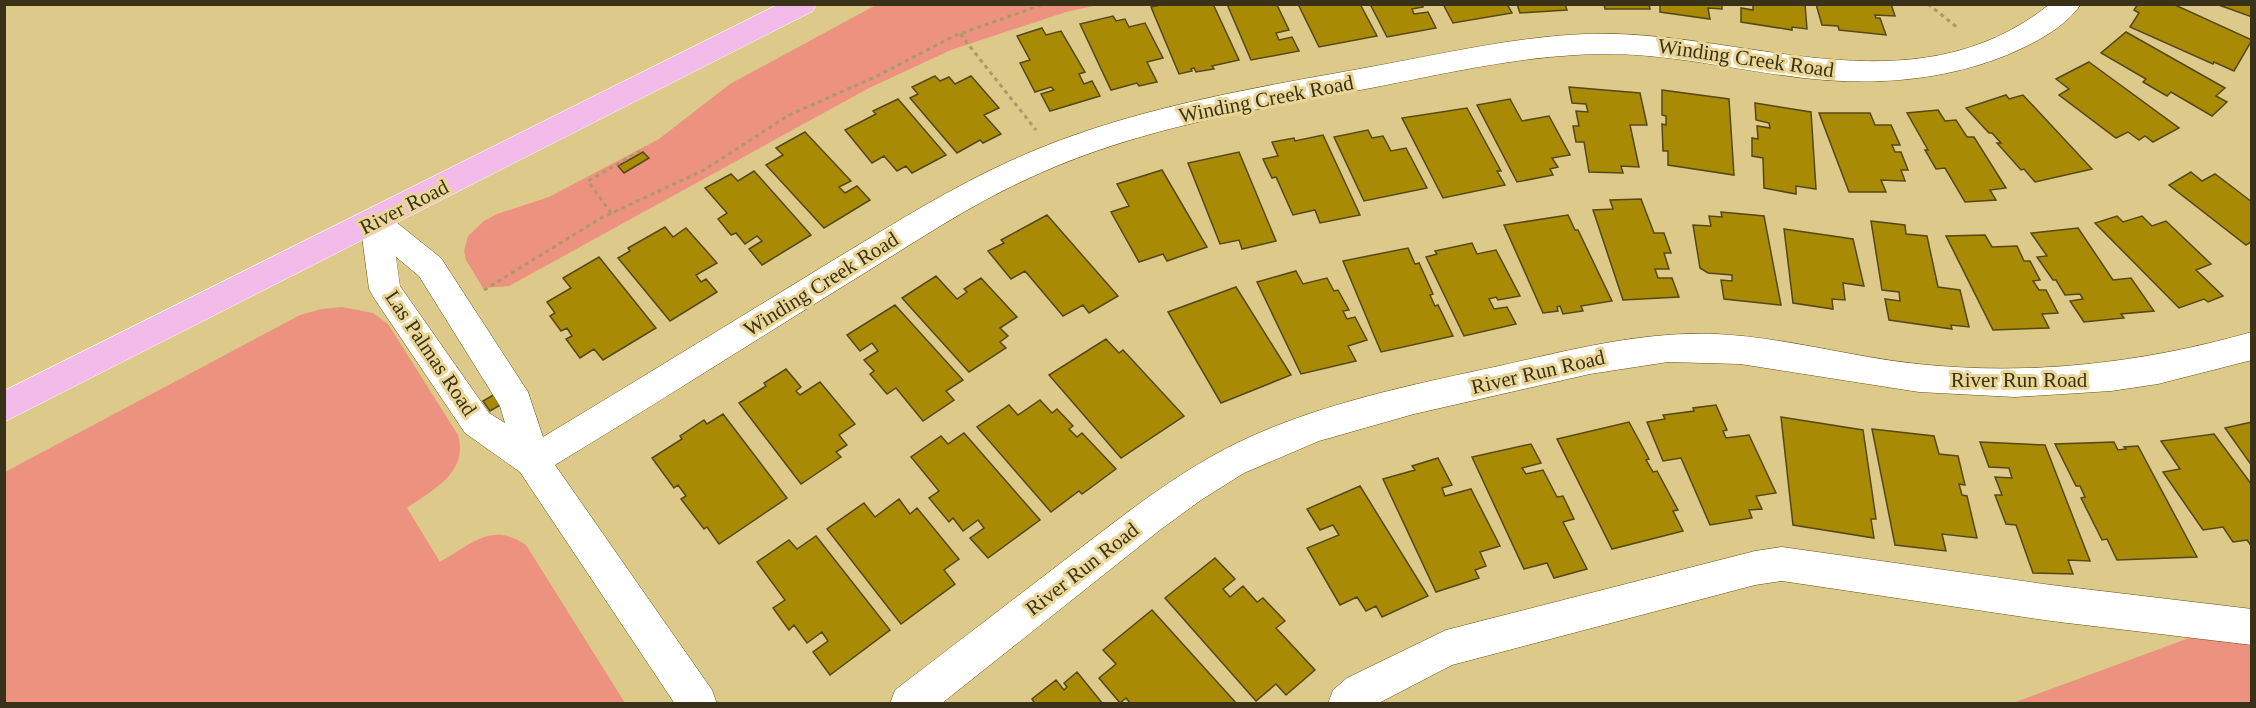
<svg xmlns="http://www.w3.org/2000/svg" width="2256" height="708" viewBox="0 0 2256 708" font-family="'Times New Roman',serif">
	<rect width="100%" height="100%" fill="#ddc98a"/>
	<path fill="#ec927e" d="M876,5H1098L1066,12L951,50L869,88L509,286L483,288L466,260L464,251L468,236L484,221L497,214L549,197L659,139L730,84Z
		M342,307L373,313L388,324L458,435C469,473 432,490 407,508L440,562C471,545 491,521 526,545L625,703H5V472L300,315L322,309Z
		M2200,634L2251,639V703L2010,704Z"/>
	<path fill="#a88a05" stroke="#554818" stroke-width="1.5" d="M1165,4H1213L1239,60L1212,66L1214,69L1196,72L1194,68L1191,69L1192,71L1179,74L1151,7Z
		M1227,4L1277,5L1289,30L1276,33L1279,40L1292,37L1299,51L1251,60Z
		M1298,4H1360L1377,36L1319,47Z
		M1370,4H1422L1423,7L1412,9L1414,14L1428,12L1436,28L1387,37Z
		M1443,4H1507L1512,13L1453,23Z
		M1517,4H1565L1567,10L1520,13Z
		M1604,4H1649L1650,9H1605Z
		M1660,4H1722V9L1708,8L1710,19L1660,12Z
		M1753,4H1805L1807,29L1792,27V30L1741,22V8L1753,10Z
		M1816,4H1891L1895,16L1875,15L1876,18H1880L1886,35L1839,30L1838,26L1822,25Z
		M2138,4H2173L2252,40L2234,71L2214,62L2213,64L2130,27L2139,13L2134,10Z
		M2216,4H2252V17Z
		M1113,16L1116,21L1125,19L1129,27L1145,23L1163,58L1147,62L1157,82L1139,86L1137,83L1111,90L1080,24Z
		M1042,28L1046,35L1061,31L1085,72L1079,74L1084,84L1092,81L1100,96L1050,111L1041,94L1054,90L1051,87L1035,92L1020,63L1030,60L1017,36Z
		M2126,32L2225,88L2216,96L2227,102L2212,116L2171,92L2167,96L2143,82L2146,79L2101,53Z
		M2089,62L2179,128L2153,142L2145,136L2139,140L2128,132L2116,138L2059,95L2069,89L2056,79Z
		M935,76L940,81L949,77L955,84L971,76L999,108L984,115L1001,134L983,143L980,140L957,153L910,98L918,94L912,87Z
		M1569,87L1640,93L1647,125H1630L1639,167L1621,166L1623,173L1589,172L1584,142H1576L1573,126H1579L1576,111L1588,112L1586,104L1572,103Z
		M1662,90L1729,99L1734,175L1668,165V151H1663L1662,124L1666,125V116L1662,115Z
		M2006,95L2009,99L2023,95L2092,169L2035,182L2024,169L2021,170L1997,143H2001L1992,133H1989L1966,108Z
		M898,99L946,155L912,173L906,166L897,171L884,156L872,163L845,130L876,114L873,111Z
		M1510,99L1522,121L1549,116L1570,155L1552,158L1558,167L1550,169L1553,175L1517,182L1477,105Z
		M1755,103L1811,112L1816,189L1796,186V194L1764,188L1763,158L1752,156V138L1758,139L1757,126L1770,128L1769,123L1756,120Z
		M1467,108L1501,171H1497L1505,185L1443,198L1402,118Z
		M1938,110L1945,121L1956,120L1967,137H1974L2006,188L1990,190L1996,200L1965,202L1945,168L1936,169L1925,150H1928L1907,113Z
		M1819,113H1870L1875,125H1891L1900,145H1892L1895,152H1901L1908,170H1901L1905,181L1881,180L1886,192H1849Z
		M1368,130L1372,138L1383,136L1391,151L1406,148L1427,188L1364,201L1334,137Z
		M805,132L851,181L839,187L845,193L857,186L870,200L824,228L766,165L783,155L776,148Z
		M1323,135L1360,215L1320,223L1315,210L1293,215L1276,177L1272,178L1263,159L1278,156L1272,142L1294,138L1295,141Z
		M643,152L649,158L624,173L618,166Z
		M1239,152L1276,241L1242,249L1239,240L1220,244L1188,163Z
		M1162,170L1207,247L1167,261L1163,254L1139,262L1111,212L1129,206L1117,184Z
		M754,171L811,235L762,265L749,249L762,241L757,236L745,244L736,233L731,235L718,219L727,213L705,188L731,174L738,181Z
		M2191,172L2202,181L2215,174L2252,202V241L2246,245L2169,185Z
		M1641,199L1654,233H1664L1671,253H1664L1669,269H1655L1658,278H1672L1679,297L1623,300L1593,210L1613,209L1610,200Z
		M1721,212L1764,216L1781,305L1724,299L1721,280L1732,281V275L1708,273L1700,268L1693,225L1711,226L1709,216L1722,217Z
		M1047,215L1118,296L1089,313L1083,305L1063,316L1025,271L1011,279L988,251L1004,243L1001,240Z
		M1568,215L1575,230H1578L1612,301L1581,306L1583,311L1563,314L1560,306L1557,307L1558,311L1543,313L1504,225Z
		M2117,216L2123,222L2142,216L2152,226L2166,221L2211,264L2196,270L2223,296L2208,302L2204,299L2179,308L2095,223Z
		M1871,221L1905,225L1906,234L1927,236L1938,287L1960,290L1969,327L1951,325L1952,329L1889,320L1885,299L1900,301L1899,292L1882,290Z
		M665,227L673,237L686,228L717,263L696,275L701,282L706,279L717,292L670,321L618,258L630,251L628,248Z
		M2078,228L2113,280L2131,278L2154,311L2121,314L2124,318L2084,322L2070,301L2083,299L2080,294L2065,295L2056,280H2053L2037,257L2047,256L2031,233Z
		M1784,229L1853,239L1864,286L1843,283L1845,300L1832,299L1833,309L1793,303Z
		M1985,235L1992,247L2017,246L2024,261H2030L2040,280L2033,281L2039,290H2046L2058,313L2042,314L2049,328L1993,330L1946,236Z
		M1472,243L1477,254L1496,250L1520,296L1498,300L1496,297L1489,299L1494,309L1507,307L1516,324L1464,336L1426,257L1437,254L1435,251Z
		M1408,248L1415,264L1419,263L1433,294L1430,295L1435,306L1438,305L1453,336L1381,352L1343,261Z
		M599,257L656,328L603,360L594,349L580,358L566,339L572,336L567,328L561,331L550,316L555,313L547,302L571,288L563,278Z
		M1296,271L1303,284L1327,278L1334,291L1338,290L1349,310L1343,311L1347,319L1355,317L1367,340L1348,346L1356,361L1301,374L1257,282Z
		M936,276L957,299L967,292L964,289L981,278L1017,317L1000,328L1008,336L1000,342L1006,348L969,372L902,298Z
		M1236,287L1291,375L1221,403L1168,312Z
		M895,305L963,380L946,391L954,400L923,421L896,388L887,394L870,374L874,371L864,360L878,351L872,343L860,351L847,335Z
		M1106,339L1119,353L1123,350L1184,416L1121,458L1049,375Z
		M786,369L801,387L796,391L800,395L820,382L855,424L839,435L847,445L836,452L841,457L801,484L739,403L766,386L764,383Z
		M495,394L502,404L490,411L483,401Z
		M1040,400L1052,413L1057,409L1073,426L1069,429L1077,437L1082,433L1116,469L1082,494L1079,491L1051,512L977,427L1009,405L1018,415Z
		M1716,405L1727,430L1723,431L1726,438L1749,435L1776,493L1756,496L1762,509L1749,510L1752,518L1710,525L1681,458L1663,461L1647,422L1665,419L1663,415L1694,411L1693,408Z
		M723,414L787,498L719,544L707,527L704,529L681,499L686,496L678,485L674,488L652,458L682,439L680,436L704,420L707,424Z
		M1781,417L1863,430L1876,519H1871L1874,538L1793,525Z
		M1629,422L1649,459L1646,460L1653,472L1657,471L1678,510L1673,511L1683,531L1612,549L1557,439Z
		M2252,422V466L2225,428Z
		M1872,429L1934,436L1939,454L1958,456L1965,485L1959,484L1962,495L1967,496L1977,538L1942,534L1946,551L1895,545Z
		M964,433L1040,520L988,558L970,538L984,528L978,520L963,531L953,518L949,522L929,498L939,491L911,457L941,436L948,444Z
		M2214,434L2252,485V547L2247,540L2233,542L2223,527L2203,530L2163,472L2180,469L2161,441Z
		M1980,442L2045,445L2090,561L2068,560L2073,574L2033,573L2016,525L2006,524L1995,495H2002L1995,477L2012,478L2009,468L1989,467Z
		M2114,442L2118,450L2126,449L2124,447L2138,446L2197,557L2117,560L2107,539L2102,540L2081,498L2085,497L2080,486H2076L2055,444Z
		M1531,444L1541,463L1522,468L1526,474L1543,470L1557,497L1563,496L1574,519L1563,522L1587,569L1554,578L1547,563L1524,569L1472,457Z
		M1438,458L1452,485L1442,488L1445,496L1471,489L1500,546L1480,552L1486,566L1475,570L1479,578L1436,592L1383,479L1415,470L1412,466Z
		M1360,486L1428,596L1382,617L1376,606L1366,611L1357,597L1340,605L1307,548L1339,535L1333,525L1320,530L1307,509Z
		M899,499L910,514L917,508L959,559L944,570L955,584L901,624L827,529L864,503L875,517Z
		M816,536L890,630L830,675L813,652L828,641L822,632L807,643L794,625L789,630L773,608L785,600L757,562L789,540L797,549Z
		M1215,558L1235,579L1223,589L1230,597L1243,586L1257,602L1263,598L1285,621L1276,628L1315,670L1286,695L1276,684L1256,701L1165,598Z
		M1152,610L1237,704H1131L1126,698L1120,703L1099,678L1116,664L1103,650Z
		M1077,672L1103,704H1035L1032,699L1056,680L1064,690L1067,687L1064,683Z"/>
	<g fill="none" stroke-linecap="round" stroke-linejoin="round">
		<defs>
			<path id="minor" d="M2050,4H2081C2065,28 2033,44 2007,55C1943,81 1873,86 1804,78C1726,69 1654,49 1575,55C1506,59 1438,75 1371,88C1257,109 1142,127 1036,175C970,204 911,245 850,282C751,343 654,405 555,465L712,690L717,704H675L520,472L465,433L374,298L369,289L360,222L364,214L375,210L386,214L441,258L528,392L543,437C638,380 732,322 827,264C887,228 946,190 1010,161C1123,109 1249,89 1370,67C1442,54 1513,37 1586,34C1742,28 1910,116 2050,4ZM396,257L419,276L500,406L505,423L489,413L400,286Z
				M2252,332V360L2158,384L2111,391L2015,397L1919,392L1740,364L1668,362L1590,374L1414,414L1319,441L1244,473L1201,500L1160,530L941,704H890L895,690C953,646 1011,601 1070,556C1124,515 1177,472 1239,442C1321,403 1411,385 1499,366C1570,350 1642,331 1716,334C1784,337 1851,357 1918,364C2032,376 2142,363 2252,332Z
				M1782,547L2051,585L2252,609V645L2051,621L1782,581L1755,585L1452,665L1377,704H1328L1333,690L1347,678L1446,630L1755,551Z"/>
			<path id="major" d="M779,4H816L813,11L4,422V391Z"/>
		</defs>
		<use href="#minor" stroke="#63510c" stroke-width="1"/>
		<use href="#major" stroke="#fff" stroke-width="1"/>
		<path stroke="#aa9a66" stroke-width="3" stroke-dasharray="4 4" stroke-linecap="butt" d="M1928,4L1958,28
			M960,34L1036,130
			M611,213L588,181L640,151
			M484,290L601,218L704,170L789,115L875,77L954,36L1044,4"/>
		<use href="#minor" fill="#fff" fill-rule="evenodd"/>
		<use href="#major" fill="#f2bbe9" fill-rule="evenodd"/>
	</g>
	<g text-anchor="middle" stroke-width="6" stroke-linejoin="round" paint-order="stroke">
		<g font-size="21" fill="#3a3218" stroke="#ead696">
			<text transform="translate(1746 58) rotate(8)" y="7">Winding Creek Road</text>
			<text transform="translate(1266 99) rotate(-11)" y="7">Winding Creek Road</text>
			<text transform="translate(404 207) rotate(-27)" y="7">River Road</text>
			<text transform="translate(821 284) rotate(-32)" y="7">Winding Creek Road</text>
			<text transform="translate(431 353) rotate(56)" y="7">Las Palmas Road</text>
			<text transform="translate(1538 372) rotate(-13)" y="7">River Run Road</text>
			<text x="2019" y="387">River Run Road</text>
			<text transform="translate(1082 569) rotate(-38)" y="7">River Run Road</text>
		</g>
	</g>
	<rect width="2256" height="708" fill="none" stroke="#3a3218" stroke-width="12"/>
</svg>
